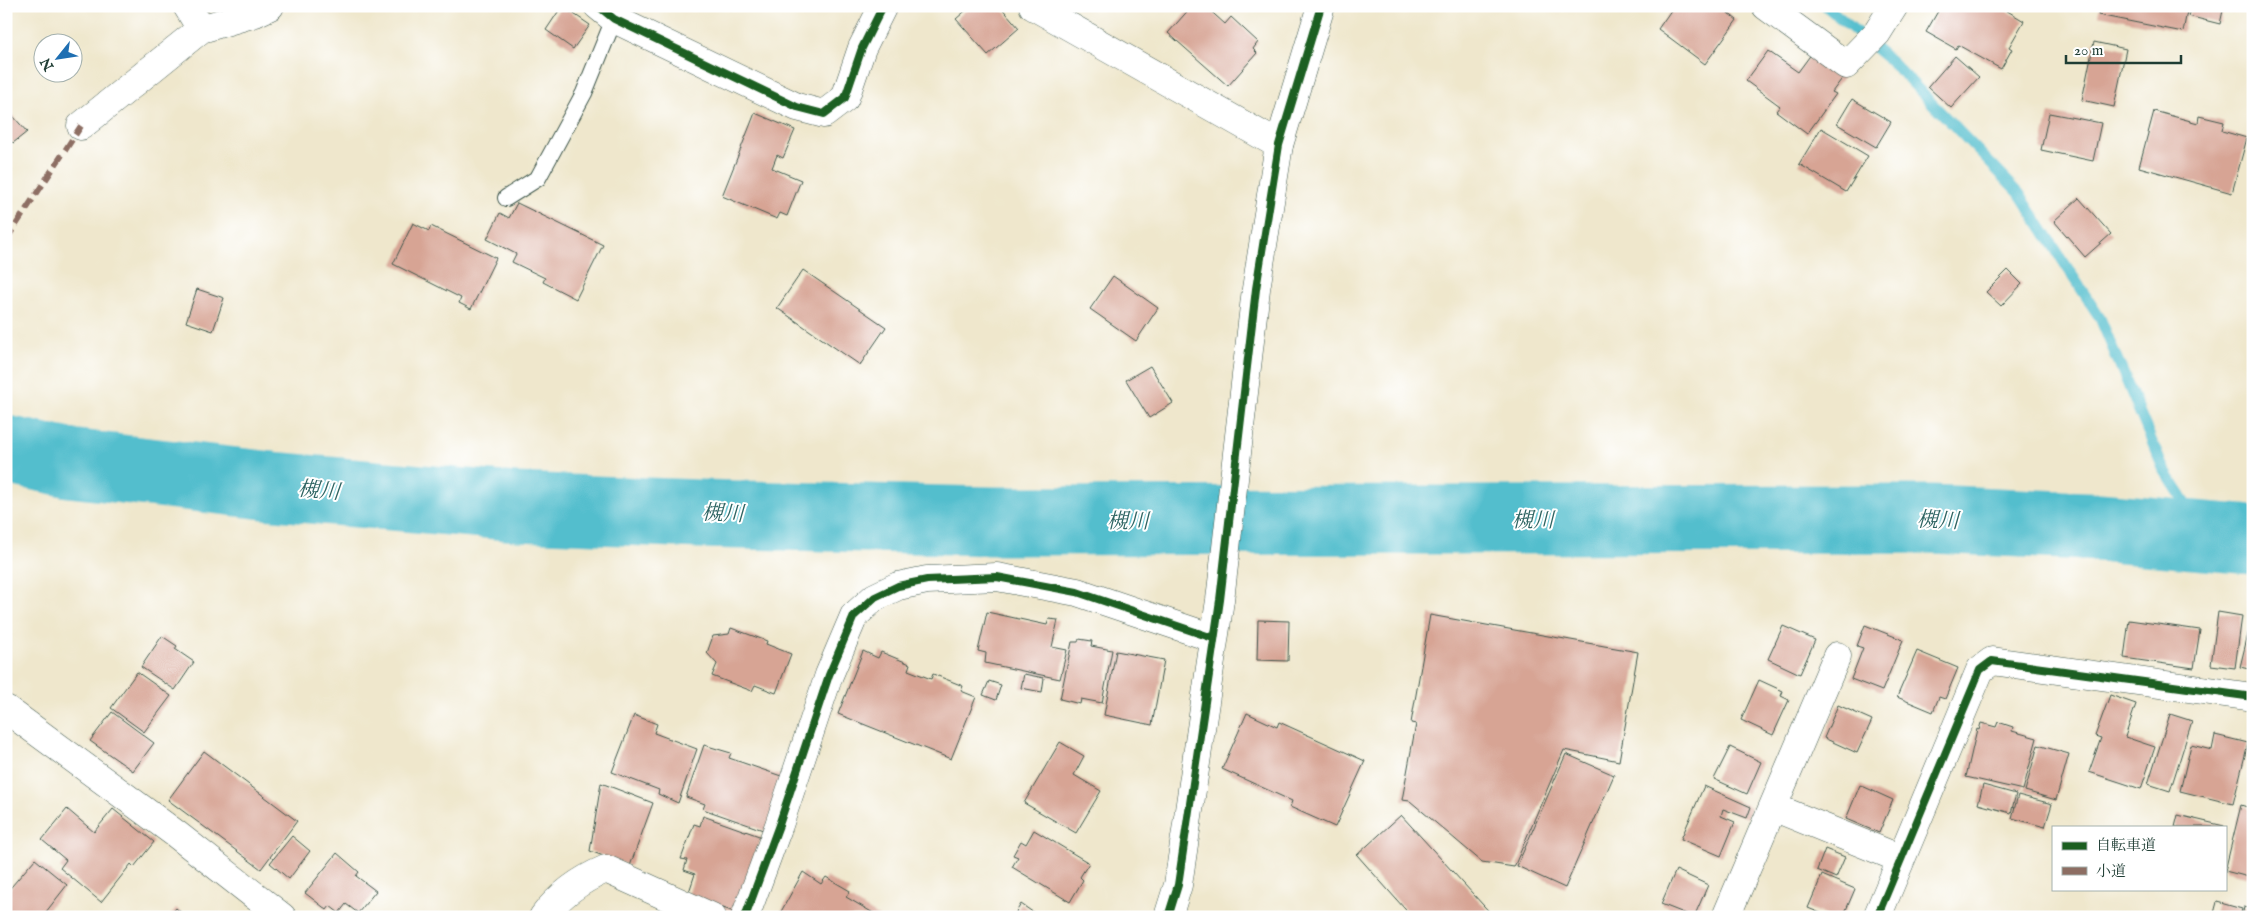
<svg xmlns="http://www.w3.org/2000/svg" width="2259" height="923" viewBox="0 0 2259 923" font-family="'IM FELL English','Noto Serif JP',serif">
	<rect width="100%" height="100%" fill="#fff"/>
	<filter id="ink" filterUnits="userSpaceOnUse"><feTurbulence type="fractalNoise" baseFrequency=".02" numOctaves="2"/><feDisplacementMap in="SourceGraphic" scale="10" xChannelSelector="R" yChannelSelector="G"/><feConvolveMatrix kernelMatrix="1 2 1 2 8 2 1 2 1" color-interpolation-filters="sRGB"/></filter>
	<filter id="wash" filterUnits="userSpaceOnUse"><feTurbulence type="fractalNoise" baseFrequency=".0096" numOctaves="4" result="noise"/><feDisplacementMap in="SourceGraphic" scale="20" xChannelSelector="R" yChannelSelector="G"/><feGaussianBlur stdDeviation="1.12" result="paint"/><feColorMatrix in="noise" values="0 0 0 0 0 0 0 0 0 0 0 0 0 0 0 0 0 1.4 0 .05"/><feComposite in="paint" operator="in"/></filter>
	<g filter="url(#wash)">
		<rect width="100%" height="100%" fill="#efe7cc"/>
		<g fill="none" stroke-linecap="round" stroke-linejoin="round">
			<path stroke="#52becd" stroke-width="11" d="M1826,6L1893,63L2019,193L2100,318L2163,468L2207,536"/>
			<path stroke="#52becd" stroke-width="69" d="M6,450L69,463L273,486L517,507L700,514L992,521L1931,519L2086,526L2253,540"/>
		</g>
		<g id="blocks">
			<path fill="#d7a494" d="M562,6L590,25L573,49L546,30Z
				M971,6H1000L1019,28L988,55L956,19Z
				M1192,6H1205L1225,24L1231,17L1258,42L1253,49L1257,53L1228,86L1168,33Z
				M1674,6H1719L1737,20L1705,64L1658,29Z
				M1941,6H1999L2024,21L2009,47L2012,49L2001,69L1958,45L1956,49L1926,32Z
				M2100,6H2188L2183,32L2098,15Z
				M2191,6H2224L2220,24L2188,16Z
				M2094,42L2126,49L2114,107L2082,100Z
				M1768,51L1798,72L1812,53L1844,76L1832,92L1836,94L1807,134L1776,111L1780,106L1746,81Z
				M1955,56L1979,77L1951,108L1928,87Z
				M1852,99L1891,122L1876,147L1837,124Z
				M6,108L27,132L13,143L10,140L6,143Z
				M2154,111L2198,123L2199,116L2224,122L2222,131L2247,138L2232,193L2139,167Z
				M755,113L795,130L783,158L777,155L772,168L801,180L787,216L780,213L777,219L722,196Z
				M2049,113L2101,123L2093,161L2041,150Z
				M1821,128L1868,156L1846,192L1799,164Z
				M2079,198L2111,234L2085,257L2054,221Z
				M517,203L603,245L576,299L543,282L545,278L512,262L516,254L487,239L500,213L509,218Z
				M413,223L429,231L431,226L496,258L471,309L459,303L461,298L393,264Z
				M803,270L886,327L860,365L777,308Z
				M2008,270L2022,284L2001,306L1986,292Z
				M1113,276L1158,308L1136,341L1090,309Z
				M197,289L224,298L213,331L186,322Z
				M1150,366L1173,403L1149,418L1126,380Z
				M987,612L1047,625L1049,619L1058,620L1052,647L1067,650L1060,679L985,663L986,653L978,651Z
				M2218,612L2242,616L2235,668L2211,665Z
				M1430,615L1638,652L1619,761L1564,750L1514,867L1482,862L1410,801L1402,800L1416,724L1411,723Z
				M1258,620L1289,621L1288,661L1257,660Z
				M2129,620L2200,630L2194,668L2124,658Z
				M1865,625L1903,640L1882,691L1851,679L1863,648L1857,646Z
				M1783,626L1815,640L1800,674L1768,659Z
				M2250,626L2253,627V670L2240,667Z
				M731,628L767,641L766,644L791,654L776,693L755,685L752,691L712,676L717,664L707,653L713,636L729,634Z
				M162,636L177,646L175,649L194,662L175,690L141,667Z
				M1079,639L1092,641L1091,646L1112,650L1102,703L1081,699L1080,704L1060,699L1072,642H1078Z
				M863,651L878,658L881,652L910,664L908,670L931,679L933,674L963,686L961,691L976,697L951,759L838,714Z
				M1116,651L1164,660L1152,725L1104,715Z
				M1917,651L1958,668L1945,699L1939,697L1933,712L1897,697Z
				M137,672L171,696L144,732L111,708Z
				M1024,674L1044,678L1042,692L1021,688Z
				M1759,680L1783,691L1781,696L1789,700L1773,735L1741,720Z
				M989,681L1001,685L996,700L983,695Z
				M2110,695L2136,704L2125,737L2155,747L2141,789L2089,772L2101,738L2095,736Z
				M1838,705L1872,720L1857,753L1824,738Z
				M112,712L154,743L133,771L90,741Z
				M1247,713L1277,727L1279,722L1365,761L1335,827L1290,807L1292,801L1222,769Z
				M2170,714L2192,721L2170,791L2148,784Z
				M634,715L657,724L654,733L697,749L678,803L658,794L659,790L612,772Z
				M1998,722L2013,727L2012,731L2037,738L2023,790L1966,777L1977,729L1979,730L1981,723L1996,727Z
				M2215,735L2248,743L2233,804L2180,791L2191,745L2212,750Z
				M1060,742L1084,756L1074,775L1101,791L1076,833L1024,803Z
				M704,745L731,753L729,758L784,777L766,831L703,809L705,804L686,797Z
				M2038,745L2069,754L2056,800L2025,791Z
				M1730,747L1761,762L1747,794L1714,779Z
				M204,751L297,821L261,869L168,800Z
				M1566,754L1614,775L1565,888L1517,866Z
				M601,783L653,803L630,866L590,851Z
				M1860,785L1893,800L1879,833L1846,819Z
				M1983,785L2016,794L2011,813L1978,804Z
				M1704,786L1751,807L1747,818L1723,809L1721,816L1735,822L1721,856L1681,839Z
				M2018,795L2052,804L2045,827L2012,818Z
				M2241,805L2253,809V878L2225,871Z
				M67,809L94,832L113,809L154,842L134,867L131,864L101,902L60,868L66,860L42,840Z
				M1401,815L1494,917H1412L1357,855Z
				M2178,815L2224,826V827H2175Z
				M703,816L762,837L734,912L688,895L695,874L684,870L687,860L681,859L694,824L700,826Z
				M1034,830L1089,863L1080,877L1083,880L1070,902L1012,867L1018,857L1013,855L1021,841L1026,844Z
				M292,836L310,851L289,879L270,863Z
				M1825,849L1845,857L1836,878L1817,870Z
				M337,853L359,872L356,876L376,891L358,913L346,904L339,913L330,906L327,910L305,893Z
				M35,859L67,885L42,917H15L6,910V893Z
				M1676,870L1708,885L1694,917L1661,904Z
				M803,872L821,884L826,877L850,891L846,897L880,917H778Z
				M1822,875L1855,889L1843,917H1830L1808,908Z
				M2217,902L2242,909L2240,917H2213Z
				M1021,904L1040,917H1013Z
				M2244,907L2253,909V917H2242Z
				M176,908L186,917H169Z"/>
		</g>
	</g>
	<g filter="url(#ink)">
		<use href="#blocks" fill-opacity="0" stroke="#3e564b" stroke-width="1"/>
		<g fill="none" stroke-linecap="round" stroke-linejoin="round">
			<defs>
				<path id="service" d="M506,198L538,178L584,93L614,19"/>
				<path id="minor" d="M187,6L201,29
					M598,6L614,19L797,107L824,114L845,98L862,48L883,6
					M1033,6L1279,145
					M1766,6L1846,65L1877,33L1894,6
					M81,126L201,29L255,13L270,6
					M6,709L176,834L282,917
					M1773,807L1901,859
					M543,917C560,894 580,880 606,869L712,917
					M745,917L779,825L829,675L854,616L875,597L898,586L927,580L997,577L1077,592L1213,638
					M1726,917L1837,656
					M1877,917L1980,670L1992,661L2253,697"/>
				<path id="tertiary" d="M1168,917L1178,885L1220,600L1256,289L1279,145L1321,6"/>
			</defs>
			<use href="#service" stroke="#3e564b" stroke-width="18"/>
			<use href="#minor" stroke="#3e564b" stroke-width="29"/>
			<use href="#tertiary" stroke="#3e564b" stroke-width="29"/>
			<use href="#service" stroke="#fff" stroke-width="16"/>
			<use href="#minor" stroke="#fff" stroke-width="28"/>
			<use href="#tertiary" stroke="#fff" stroke-width="28"/>
			<path stroke="#8d6e63" stroke-width="6" stroke-dasharray="12 6" stroke-linecap="butt" d="M6,240L81,126"/>
			<defs>
				<path id="cycleway" d="M598,6L614,19L797,107L824,114L845,98L862,48L883,6
					M745,917L779,825L829,675L854,616L875,597L898,586L927,580L997,577L1077,592L1213,638
					M1168,917L1178,885L1220,600L1256,289L1279,145L1321,6
					M1877,917L1980,670L1992,661L2253,697"/>
			</defs>
			<use href="#cycleway" stroke="#fff" stroke-width="11"/>
			<use href="#cycleway" stroke="#1b5e20" stroke-width="8"/>
		</g>
	</g>
	<g text-anchor="middle" stroke-width="4" stroke-linejoin="round" paint-order="stroke">
		<g font-size="21" font-style="italic" fill="#2e6462" stroke="#fff">
			<text transform="translate(319 490) rotate(5)" y="7">槻川</text>
			<text transform="translate(723 513) rotate(2)" y="7">槻川</text>
			<text x="1533" y="527">槻川</text>
			<text transform="translate(1938 520) rotate(2)" y="7">槻川</text>
			<text x="1128" y="528">槻川</text>
		</g>
	</g>
	<rect width="2259" height="923" fill="none" stroke="#fff" stroke-width="25"/>
	<rect x="2052" y="826" width="175" height="65" fill="#ffffff" stroke="#a5b1ae"/>
	<rect x="2062" y="842" width="25" height="8" fill="#1b5e20" stroke="#a5b1ae"/>
	<text x="2096" y="850" font-size="15" fill="#1f3d34">自転車道</text>
	<rect x="2062" y="867" width="25" height="8" fill="#8d6e63" stroke="#a5b1ae"/>
	<text x="2096" y="876" font-size="15" fill="#1f3d34">小道</text>
	<g transform="translate(58 58) rotate(240)"><circle r="24" fill="#ffffff" stroke="#a5b1ae"/>
	<path d="M0-4L9 19L0 12L-9 19Z" fill="#1f6fb2"/>
	<text y="-8" font-size="14" font-weight="bold" text-anchor="middle" fill="#1f3d34">N</text>
	</g>
	<path d="M2066 55v8h115v-8" fill="none" stroke="#1f3d34" stroke-width="2.5"/>
	<text x="2074" y="55" font-size="15" fill="#1f3d34" stroke="#ffffff" stroke-width="4" paint-order="stroke">20 m</text>
</svg>
